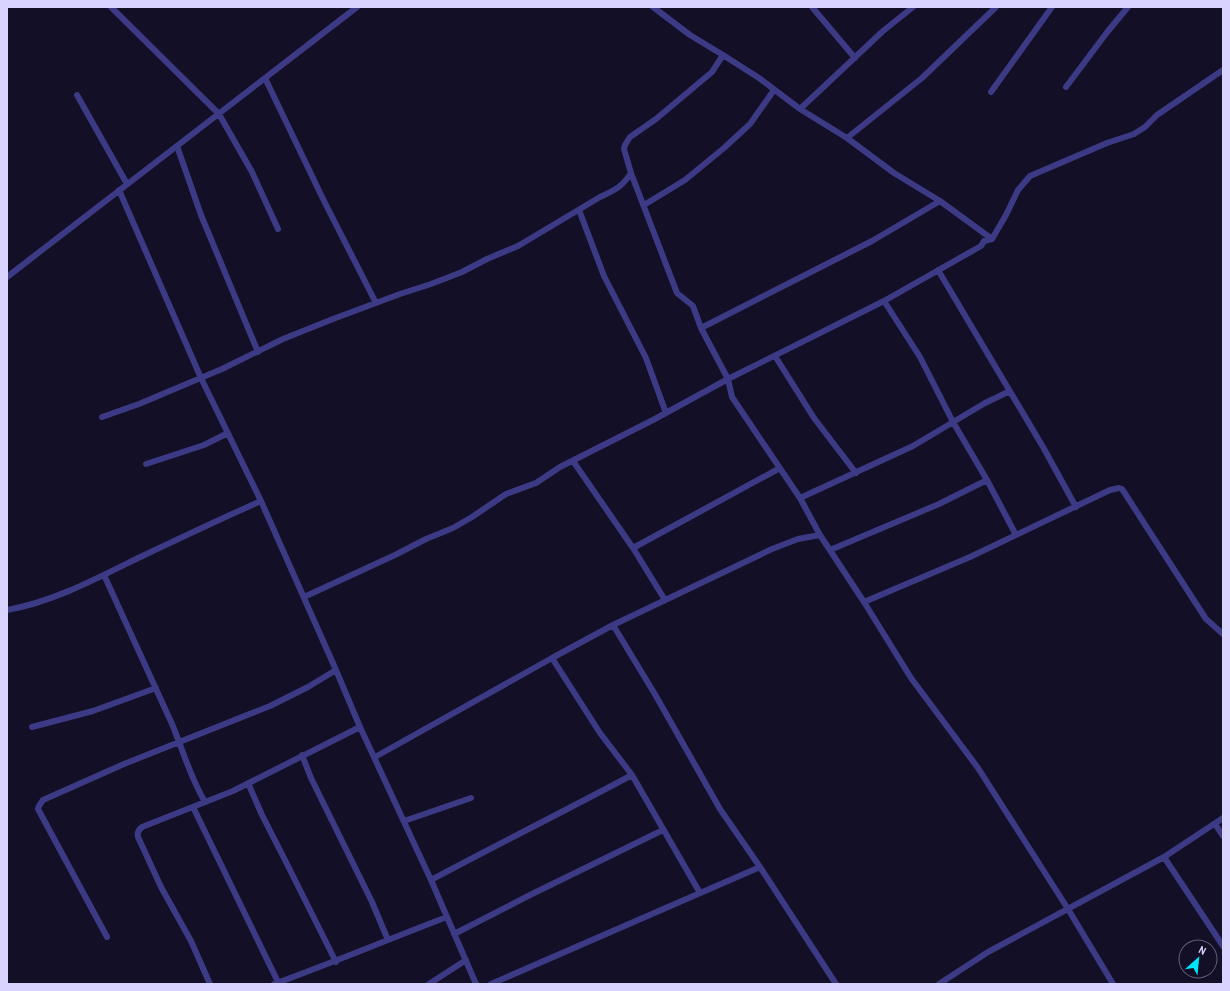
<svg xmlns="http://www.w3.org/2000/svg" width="1230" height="991" viewBox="0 0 1230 991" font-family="'Archivo Narrow',sans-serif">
	<rect width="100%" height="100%" fill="#130f26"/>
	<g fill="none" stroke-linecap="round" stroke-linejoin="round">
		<path stroke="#3d3a85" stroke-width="6" d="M111,7L219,114L252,172L278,229
			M653,7L690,35L723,55L712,72L656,119L630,137L625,145L624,149L631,173L677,293L693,306L701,328L728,379L732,397L800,498L820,535L864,602L911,678L978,768L1068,909L1113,984
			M812,7L855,58
			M723,55L759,78L800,109L847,138L894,173L940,201L992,239
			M265,78L324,201L376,303
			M1066,87L1108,31L1128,7
			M991,92L1052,7
			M77,95L127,184
			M800,109L883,31L913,7
			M847,138L922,78L996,7
			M177,146L201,215L258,352
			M119,190L201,378L261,501L336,670L360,727L431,880L476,984
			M644,205L685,180L724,148L750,124L774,90
			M579,210L604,276L646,358L666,413
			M938,270L1043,447L1076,507
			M7,277L357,7
			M884,301L920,357L953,422L987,480L1016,535
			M701,328L872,241L940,201
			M775,356L814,418L856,473
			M102,417L139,404L222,369L283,339L333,319L400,294L431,284L462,272L487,259L518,246L600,197C615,190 622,187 631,173
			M573,461L633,548L665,600
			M146,464L204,445L228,433
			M800,498L913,446L985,403L1010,391
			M633,548L780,468
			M830,550L939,504L987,480
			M104,575L172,724C183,750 190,777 205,802
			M304,597L395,555L426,539L453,528L472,517L506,494L536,483L560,467L653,420L728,379L884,301L981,246L984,241L992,239L1006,215L1018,190L1030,176L1107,143L1134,134L1145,127L1157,115L1223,70
			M864,602L970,557L1110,490L1119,488L1122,489L1206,619L1223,634
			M7,610C52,602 94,580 134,560C176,540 218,520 261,501
			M613,625L656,696L720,809L760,867
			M32,727L93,711L156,688
			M302,755L311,778L372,902L388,940
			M375,757L552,658
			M248,783L262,815L286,862L336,962
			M193,807L278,982
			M404,821L471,798
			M1215,824L1223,836
			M1164,857L1223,946
			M431,880C498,844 565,811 632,775
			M700,893L632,775L600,733L552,658L613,625L772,549L798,539L820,535
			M454,934L530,895L663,830
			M107,937L38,809L39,806L43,800L124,764L270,706L308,687L336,670
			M210,984L191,941L161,887L138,837C137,833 138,830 142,827L233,791L360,727
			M274,984C332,963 389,939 447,917
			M429,984L466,960
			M491,984L760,867L836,984
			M939,984L988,952L1164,857L1223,818"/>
	</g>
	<rect width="1230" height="991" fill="none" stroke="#d9d4ff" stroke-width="16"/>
	<g transform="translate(1198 959) rotate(27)"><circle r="19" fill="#130f26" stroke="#625e7d"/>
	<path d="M0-3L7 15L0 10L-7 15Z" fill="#00e5ff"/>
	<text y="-6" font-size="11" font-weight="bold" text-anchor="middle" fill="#d9d4ff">N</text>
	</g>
</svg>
